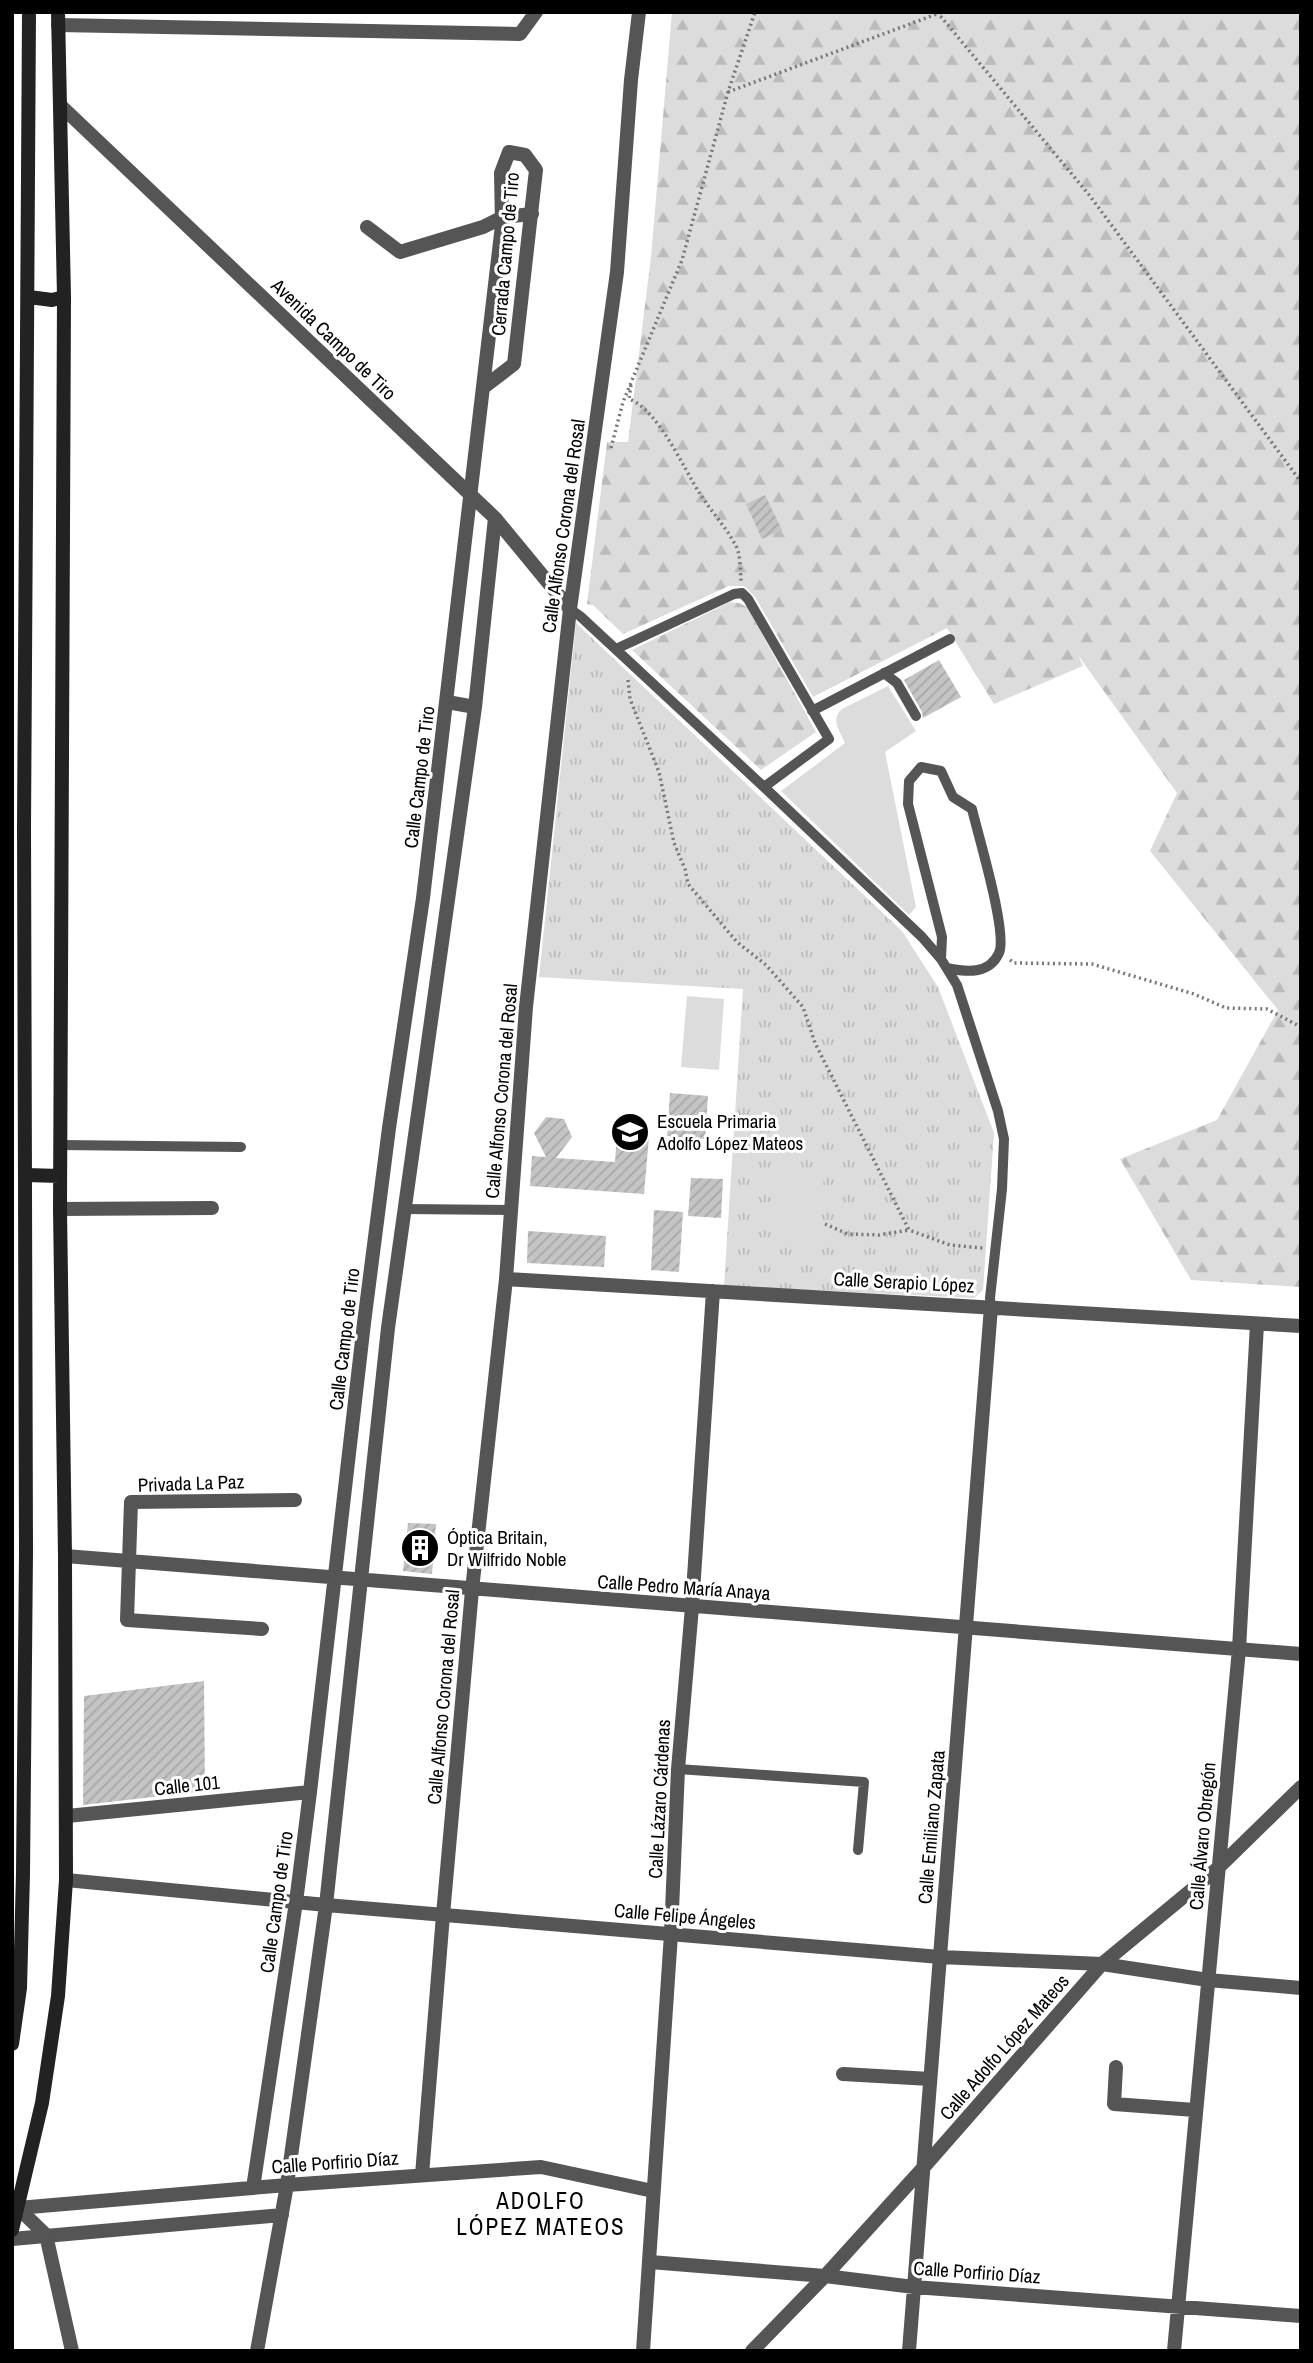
<svg xmlns="http://www.w3.org/2000/svg" width="1313" height="2363" viewBox="0 0 1313 2363" font-family="'Archivo Narrow',sans-serif">
	<defs>
		<pattern id="grass-tufts" width="24" height="20" patternUnits="userSpaceOnUse" patternTransform="scale(1.75)"><rect width="24" height="20" fill="#dcdcdc"/><path d="M3 7l-1-3M5 7V3M7 7l1-3M15 17l-1-3M17 17v-4M19 17l1-3" fill="none" stroke="#bbb"/></pattern>
		<pattern id="forest-firs" width="22" height="20" patternUnits="userSpaceOnUse" patternTransform="scale(1.75)"><rect width="22" height="20" fill="#dcdcdc"/><path d="M5 1l3.5 6h-7zM16 11l3.5 6h-7z" fill="#bbb"/></pattern>
		<pattern id="building-hatch" width="6" height="6" patternUnits="userSpaceOnUse" patternTransform="scale(1.75)"><rect width="6" height="6" fill="#c4c4c4"/><path d="M-1 1l2-2M0 6l6-6M5 7l2-2" fill="none" stroke="#a7a7a7"/></pattern>
	</defs>
	<rect width="100%" height="100%" fill="#fff"/>
	<path fill="url(#grass-tufts)" d="M576,623L902,931L938,987L994,1133L983,1290L974,1298L724,1286L743,989L539,977Z"/>
	<path fill="url(#forest-firs)" d="M672,12H1301V1287L1191,1280L1120,1159L1217,1120L1278,1010L1150,851L1177,793L1078,655L1083,666L994,704L947,628L813,697L755,597L744,586H729L623,634L593,605L587,604L607,442H628L651,257Z
		M730,602L739,603L747,607L816,732L761,770L632,650Z"/>
	<path fill="#dcdcdc" d="M888,686L916,731L885,752L916,907L909,915L781,791L845,743C840,731 830,720 842,709Z
		M687,996L724,999L719,1070L681,1067Z
		M780,1168L824,1171L820,1246L776,1243Z"/>
	<path fill="url(#building-hatch)" d="M765,495L782,530L762,539L746,504Z
		M939,660L961,697L923,718L922,712L904,680Z
		M670,1093L708,1096L705,1139L667,1136Z
		M546,1117L564,1119L572,1137L556,1158L615,1162L617,1135L649,1137L644,1194L530,1186L532,1156L546,1157L534,1133Z
		M691,1178L723,1179L721,1218L688,1216Z
		M654,1210L683,1212L679,1272L651,1270Z
		M528,1231L606,1236L604,1267L527,1263Z
		M408,1523L436,1524L432,1574L403,1571Z
		M204,1681L205,1791L83,1805L84,1696Z"/>
	<g fill="none" stroke-linecap="round" stroke-linejoin="round">
		<path stroke="#777" stroke-width="3.5" stroke-dasharray="2 3.5" stroke-linecap="butt" d="M937,12L1090,196L1301,482
			M728,92L942,12
			M631,385L629,399C658,409 684,469 700,494C711,511 725,526 735,544C741,554 740,570 741,581
			M611,448L623,402L682,260L728,92L755,12
			M628,680L630,699L659,772L674,843L685,869L688,884L737,942L766,965L803,1007L815,1043L909,1230L950,1245L983,1248
			M1010,960L1014,963L1092,964L1194,994L1226,1008L1267,1009L1301,1027
			M825,1224L848,1234L879,1235L909,1230"/>
		<path stroke="#555" stroke-width="10" d="M570,609L580,616L764,787L829,739L748,599L742,593L734,594L616,649
			M884,673L897,683L916,716
			M812,711L950,639
			M764,787L922,937L941,959L957,985L998,1111L1004,1139L1002,1189L990,1298L991,1307
			M941,959L942,937L908,804L909,781L921,767L941,771L953,797L972,809C978,835 1008,933 999,953C989,975 966,972 947,968
			M61,1145L241,1147
			M403,1209L511,1210
			M678,1769L864,1782L858,1850"/>
		<path stroke="#555" stroke-width="14" d="M58,25L520,34L536,12
			M61,106L495,518L570,609
			M367,227L400,252L483,227L503,217L532,214
			M447,702L475,707
			M60,1209L212,1208
			M506,1279L1301,1326
			M65,1556L1301,1654
			M262,1629L127,1620L131,1502L295,1500
			M67,1816L310,1792
			M66,1880L326,1905L940,1957L1102,1964L1208,1980L1301,1988
			M1116,2067L1114,2104L1195,2110
			M843,2074L930,2079
			M422,2175L443,1915L472,1590L506,1279L526,1007L570,609L617,272L631,80L639,12
			M253,2188L296,1902L310,1792L364,1323L389,1128L423,898L502,225L501,173L509,152L525,155L536,170L514,364L484,387
			M18,2208L287,2185L541,2167L653,2191
			M12,2239L282,2215
			M650,2262L825,2276L914,2287L1301,2316
			M257,2351L287,2185L326,1905L388,1328L475,707L495,518
			M643,2351L671,1934L678,1769L692,1607L713,1291
			M752,2351L825,2276L923,2168L1102,1964L1217,1869L1301,1787
			M909,2351L991,1307
			M1174,2351L1239,1649L1257,1324"/>
		<path stroke="#555" stroke-width="14" d="M18,2208L46,2235L72,2351"/>
		<path stroke="#222" stroke-width="14" d="M29,297L52,300L64,297
			M26,1175L60,1176
			M12,2044L20,1988L23,1874L26,1552L24,827L29,12
			M12,2230L42,2103L58,1996L66,1880L65,1556L60,1209L64,297L58,12"/>
	</g>
	<defs>
		<symbol id="school-disc" viewBox="-11 -11 22 22"><circle r="9.5" fill="#000" stroke="#fff"/><path d="M0-5L7-2L0 1L-7-2ZM-4 1L0 2.5L4 1V4Q0 6-4 4Z" fill="#fff"/></symbol>
		<symbol id="building-disc" viewBox="-11 -11 22 22"><circle r="9.5" fill="#000" stroke="#fff"/><path d="M-4-6H4V6H1V3H-1V6H-4ZM-2.5-4.3h1.7v1.8h-1.7ZM.8-4.3h1.7v1.8H.8ZM-2.5-1h1.7V.8h-1.7ZM.8-1h1.7V.8H.8Z" fill="#fff"/></symbol>
	</defs>
	<g fill-rule="evenodd">
		<use href="#school-disc" x="608" y="1110" width="44" height="44"/>
		<use href="#building-disc" x="398" y="1526" width="44" height="44"/>
	</g>
	<g text-anchor="middle" stroke-width="6" stroke-linejoin="round" paint-order="stroke">
		<g font-size="19" fill="#000" stroke="#fff">
			<text transform="translate(505 254) rotate(-85)" y="7">Cerrada Campo de Tiro</text>
			<text transform="translate(334 339) rotate(44)" y="7">Avenida Campo de Tiro</text>
			<text transform="translate(563 526) rotate(-82)" y="7">Calle Alfonso Corona del Rosal</text>
			<text transform="translate(419 777) rotate(-83)" y="7">Calle Campo de Tiro</text>
			<text transform="translate(501 1091) rotate(-85)" y="7">Calle Alfonso Corona del Rosal</text>
			<text transform="translate(904 1282) rotate(3)" y="7">Calle Serapio López</text>
			<text transform="translate(344 1339) rotate(-83)" y="7">Calle Campo de Tiro</text>
			<text transform="translate(191 1483) rotate(-2)" y="7">Privada La Paz</text>
			<text transform="translate(684 1587) rotate(4)" y="7">Calle Pedro María Anaya</text>
			<text transform="translate(443 1697) rotate(-85)" y="7">Calle Alfonso Corona del Rosal</text>
			<text transform="translate(187 1785) rotate(-6)" y="7">Calle 101</text>
			<text transform="translate(659 1799) rotate(-87)" y="7">Calle Lázaro Cárdenas</text>
			<text transform="translate(931 1827) rotate(-85)" y="7">Calle Emiliano Zapata</text>
			<text transform="translate(1202 1836) rotate(-85)" y="7">Calle Álvaro Obregón</text>
			<text transform="translate(276 1902) rotate(-82)" y="7">Calle Campo de Tiro</text>
			<text transform="translate(685 1916) rotate(5)" y="7">Calle Felipe Ángeles</text>
			<text transform="translate(1004 2047) rotate(-49)" y="7">Calle Adolfo López Mateos</text>
			<text transform="translate(335 2162) rotate(-4)" y="7">Calle Porfirio Díaz</text>
			<text transform="translate(977 2272) rotate(4)" y="7">Calle Porfirio Díaz</text>
		</g>
		<g font-size="19" fill="#000" stroke="#fff" text-anchor="start">
			<text x="657" y="1128">Escuela Primaria<tspan x="657" dy="22">Adolfo López Mateos</tspan></text>
			<text x="447" y="1544">Óptica Britain,<tspan x="447" dy="22">Dr Wilfrido Noble</tspan></text>
		</g>
		<g font-size="23" letter-spacing="2" fill="#000" stroke="#fff">
			<text x="541" y="2209">ADOLFO<tspan x="541" dy="26">LÓPEZ MATEOS</tspan></text>
		</g>
	</g>
	<rect width="1313" height="2363" fill="none" stroke="#000000" stroke-width="28"/>
</svg>
